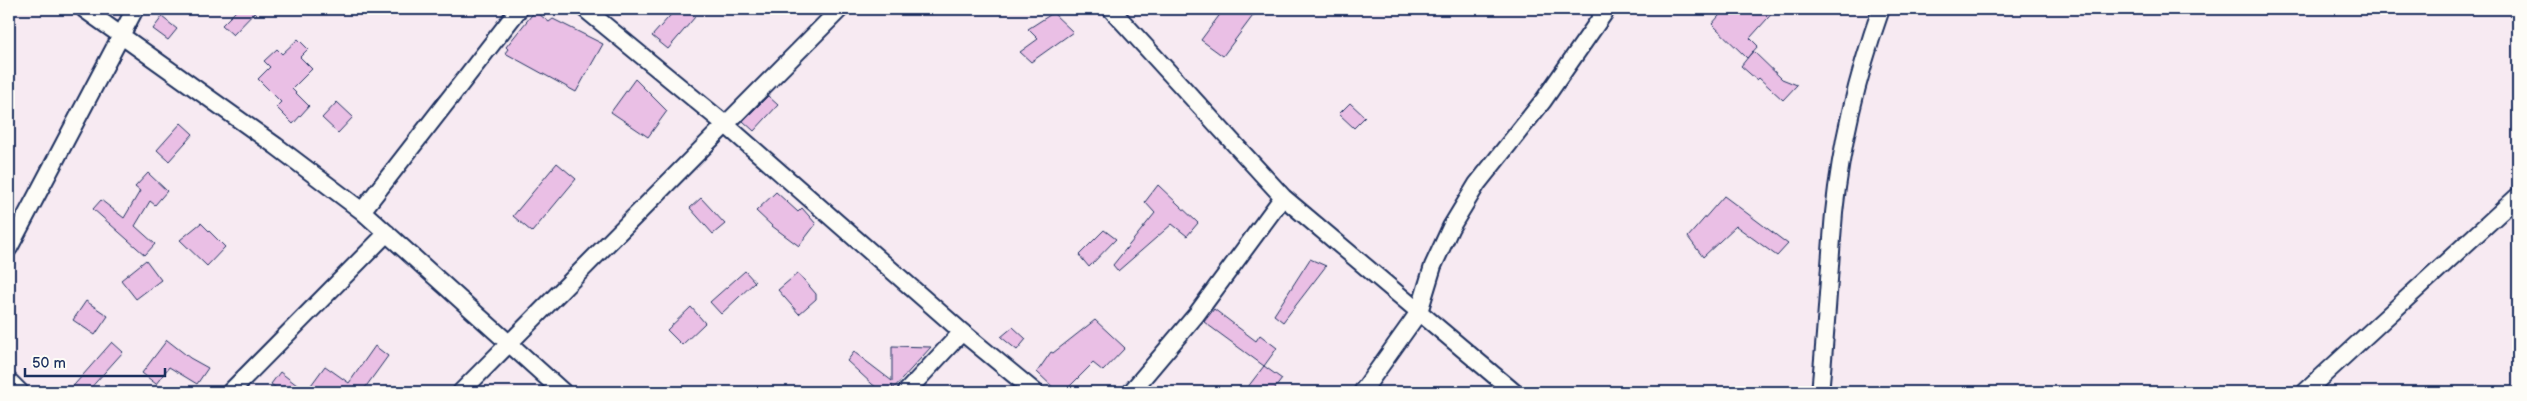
<svg xmlns="http://www.w3.org/2000/svg" width="2527" height="401" viewBox="0 0 2527 401" font-family="'Balsamiq Sans',sans-serif">
	<rect width="100%" height="100%" fill="#f7eaf2"/>
	<filter id="ink" filterUnits="userSpaceOnUse"><feTurbulence type="fractalNoise" baseFrequency=".02" numOctaves="2"/><feDisplacementMap in="SourceGraphic" scale="10" xChannelSelector="R" yChannelSelector="G"/><feConvolveMatrix kernelMatrix="1 2 1 2 8 2 1 2 1" color-interpolation-filters="sRGB"/></filter>
	<g filter="url(#ink)">
		<path fill="#eabfe5" stroke="#1b2f5e" d="M238,9H258L233,35L222,25Z
			M676,9H685L695,17L668,49L652,36Z
			M1224,9H1258L1223,56L1201,40Z
			M1725,9H1776L1750,38L1758,46L1747,58L1712,24Z
			M535,11L549,22L553,19L603,44L576,92L505,53L508,49L506,47Z
			M1053,13L1073,32L1031,62L1020,52L1038,39L1028,29Z
			M162,17L177,29L168,40L153,29Z
			M298,39L308,49L300,57L312,69L292,89L309,106L293,124L276,107L281,102L258,79L270,67L264,61L277,49L282,54Z
			M1753,51L1782,79L1797,85L1783,100L1759,78L1757,80L1741,66Z
			M635,79L667,111L648,137L611,112Z
			M768,96L778,105L754,131L743,121Z
			M337,102L353,117L338,133L322,118Z
			M1350,103L1365,117L1354,128L1339,114Z
			M181,123L193,134L169,161L157,150Z
			M557,163L576,179L532,232L513,216Z
			M148,173L167,191L155,205L150,201L135,226L155,244L145,255L93,209L101,200L124,218L140,191L135,187Z
			M1158,185L1198,223L1187,236L1172,224L1118,271L1113,265L1155,213L1145,202Z
			M776,192L798,212L802,208L816,224L799,246L772,226L756,211Z
			M1724,196L1788,244L1777,256L1736,226L1703,257L1688,237Z
			M701,198L725,224L713,234L690,208Z
			M201,223L225,247L207,266L180,240Z
			M1104,230L1116,239L1089,267L1079,255Z
			M1310,259L1326,266L1283,322L1274,315Z
			M146,260L161,280L136,299L121,280Z
			M745,271L755,282L721,314L710,302Z
			M798,273L816,294V299L799,314L778,290Z
			M86,301L108,316L95,335L73,320Z
			M691,307L705,323L682,345L667,330Z
			M1214,309L1256,341L1260,335L1277,348L1264,366L1204,322Z
			M1095,320L1125,348L1103,371L1093,363L1064,392H1058L1037,372L1051,352L1053,353Z
			M1013,327L1026,339L1017,350L1001,337Z
			M167,340L190,358L208,368L197,384L169,367L156,384L142,373Z
			M112,342L123,352L87,392H68Z
			M375,346L388,356L362,392H281L271,384L280,372L306,392L325,366L349,383Z
			M892,346L931,347L893,389L892,385L886,392H882L872,384L847,361L854,352L892,381Z
			M1264,366L1282,379L1272,392H1244Z"/>
		<g fill="none" stroke-linecap="round" stroke-linejoin="round">
			<defs>
				<path id="minor" d="M84,9L276,146L362,211L563,392
					M585,9L726,125L962,332L1035,392
					M1111,9L1283,197
					M362,211L519,9
					M9,248L135,9
					M9,381L20,392
					M230,392L387,233
					M461,392L840,9
					M906,392L962,332
					M1131,392L1196,315L1283,197L1514,392
					M1362,392L1419,312L1433,266L1451,227L1477,184L1543,101L1607,9
					M1820,392C1826,333 1829,273 1834,213C1841,144 1858,74 1881,9
					M2305,392L2518,196"/>
			</defs>
			<use href="#minor" stroke="#1b2f5e" stroke-width="20"/>
			<use href="#minor" stroke="#fdfcf7" stroke-width="16"/>
		</g>
	</g>
	<rect width="2527" height="401" fill="none" stroke="#fdfcf7" stroke-width="30"/>
	<rect x="15" y="15" width="2497" height="371" fill="none" stroke="#1b2f5e" stroke-width="2" filter="url(#ink)"/>
	<path d="M25 368v8h140v-8" fill="none" stroke="#1b2f5e" stroke-width="2.5"/>
	<text x="32" y="368" font-size="15" fill="#1b2f5e" stroke="#fdfcf7" stroke-width="4" paint-order="stroke">50 m</text>
</svg>
